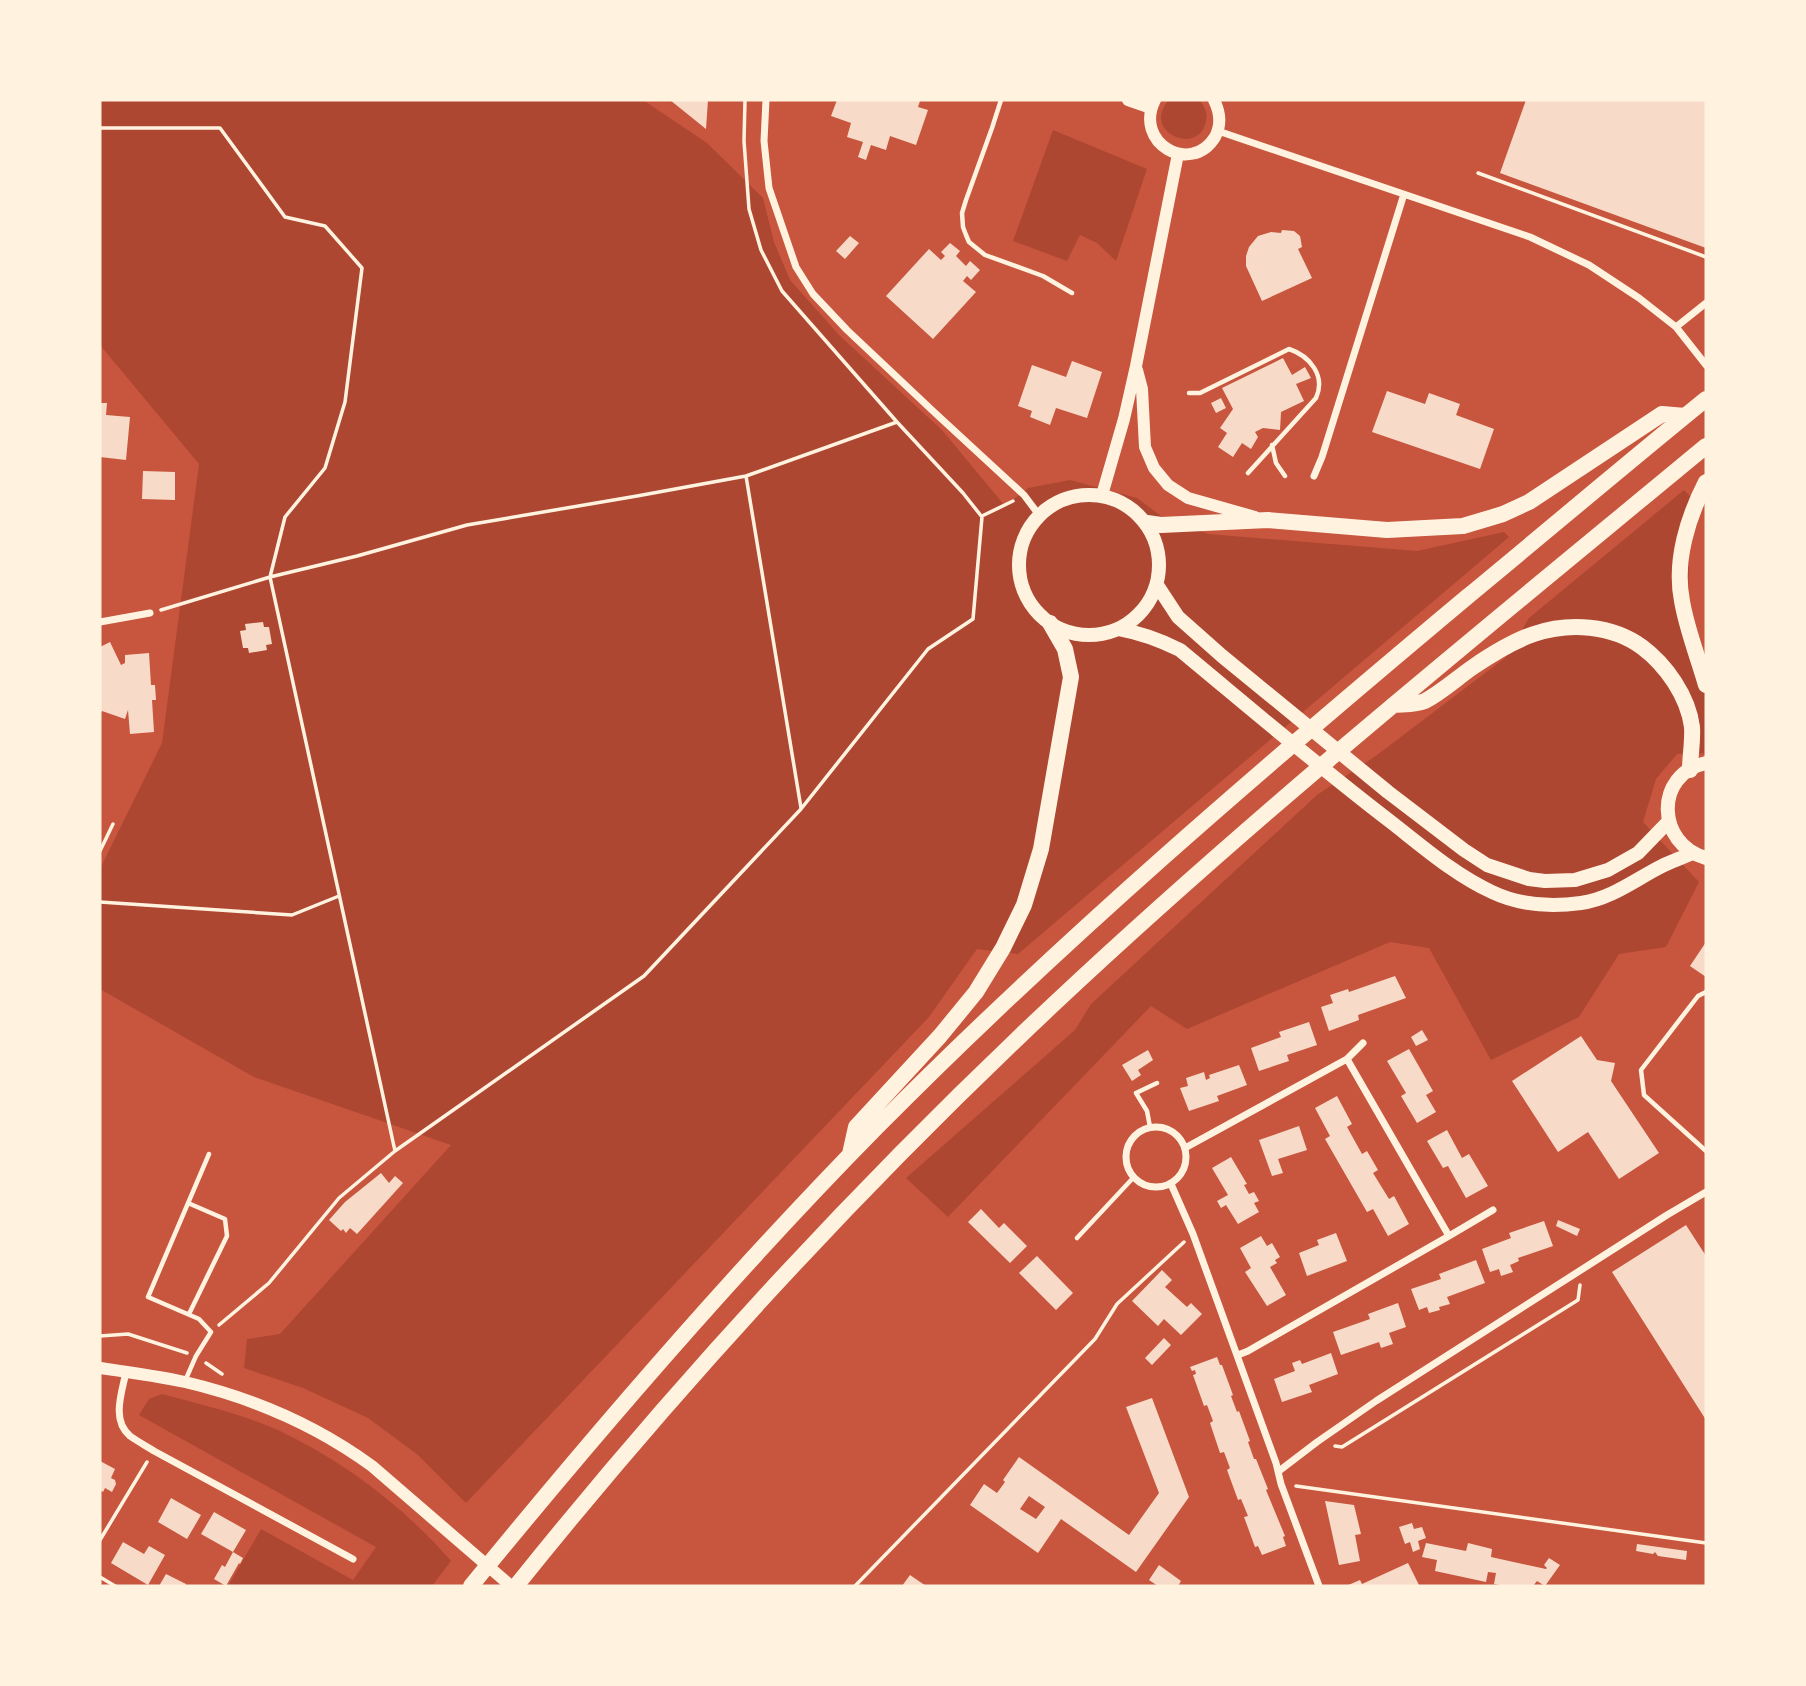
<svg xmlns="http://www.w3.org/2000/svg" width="1806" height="1686" viewBox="0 0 1806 1686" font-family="Signika,sans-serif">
	<rect width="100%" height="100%" fill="#c8553d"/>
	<path fill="#ae4732" d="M100,100H643L707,143L763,198L774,242L790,280L839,335L942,430L1005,506L1028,488L1070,480L1137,498L1161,516L1208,534L1417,551L1504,532L1509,537L1018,954L977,949L929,1017L466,1503L418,1455L368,1418L303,1388L244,1368L247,1339L280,1334L451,1145L254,1077L100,989V869L162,743L199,464L100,345Z
		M1169,100H1199C1204,106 1208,112 1206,121C1199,158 1140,131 1169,100Z
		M1053,130L1147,169L1116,261L1097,243L1080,235L1067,261L1013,241Z
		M1684,490L1699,505L1690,537L1688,595L1706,663V753L1677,754L1656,779L1643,822L1699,882L1666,947L1619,954L1579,1017L1491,1060L1429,948L1390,942L1187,1029L1151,1006L948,1217L906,1178L1075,1030L1091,1004L1317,795L1377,755L1505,658L1529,618Z
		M162,1394C202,1405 243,1414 280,1431C345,1462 404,1507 451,1561L432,1586H228L261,1529L353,1580L376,1547L139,1415L149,1399Z"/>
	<path fill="#f7dbc8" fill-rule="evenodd" d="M670,100H708L706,129Z
		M837,100H916L920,101L918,107L928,110L916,145L890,136L886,150L871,145L866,160L858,157L863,142L847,137L851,123L831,116Z
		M1526,100H1706V248L1500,173Z
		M1282,230L1294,231L1300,236L1302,247L1298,249L1312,278L1262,301L1246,266V256L1249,247L1258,236L1271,232L1281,233Z
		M850,236L859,243L845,259L836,251Z
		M950,243L960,251L956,256L966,266L970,261L980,270L971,280L967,276L963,281L976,292L933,339L886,296L929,249L941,260L945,256L941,252Z
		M1283,358L1292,375L1305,367L1311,378L1296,384L1304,401L1281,412L1280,430L1263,428L1255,432L1258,437L1251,449L1242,443L1233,457L1218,447L1227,433L1220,428L1233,409L1222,388Z
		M1072,361L1102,372L1087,418L1056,408L1050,425L1030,417L1032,411L1018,406L1032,365L1066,377Z
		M1387,391L1425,404L1429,393L1460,404L1456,415L1494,429L1480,469L1372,432Z
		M1221,398L1226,408L1216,413L1211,403Z
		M100,403H107L106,415L130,417L126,460L100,457Z
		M143,471L175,472V500L142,499Z
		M263,622L264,627H269L272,644L266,645L267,650L249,653L248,648H243L240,631L246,630L245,624Z
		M110,642L121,665L125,663V655L149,653L151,685H155L156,700H152L154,732L130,734L128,710L125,719L102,711L100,715V647Z
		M1706,942V977L1690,966Z
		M1395,976L1406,998L1358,1015L1359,1020L1329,1031L1321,1007L1333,1003L1330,995L1348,989L1349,992Z
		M1309,1022L1317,1045L1287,1055L1289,1061L1259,1071L1251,1048L1281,1037L1279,1032Z
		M1422,1030L1428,1040L1416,1046L1411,1037Z
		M1581,1036L1597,1060L1615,1063L1611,1081L1659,1153L1619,1179L1588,1132L1558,1152L1512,1081Z
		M1409,1049L1433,1091L1426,1095L1436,1112L1417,1123L1401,1096L1406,1093L1387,1061Z
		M1148,1050L1153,1060L1138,1070L1141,1075L1132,1081L1122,1065Z
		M1239,1065L1247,1085L1217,1096L1219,1101L1189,1111L1180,1088L1188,1086L1186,1078L1204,1072L1206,1080L1210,1078L1209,1075Z
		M1337,1096L1352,1124L1347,1127L1362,1154L1367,1151L1378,1170L1373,1173L1389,1199L1394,1196L1409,1224L1388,1236L1373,1209L1367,1212L1325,1139L1330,1136L1315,1108Z
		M1299,1126L1307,1150L1278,1159L1283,1173L1272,1176L1259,1140Z
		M1447,1130L1462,1158L1469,1154L1488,1186L1466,1198L1448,1166L1443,1168L1427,1141Z
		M1231,1157L1247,1184L1244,1185L1249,1194L1254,1192L1259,1201L1254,1203L1259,1212L1238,1224L1226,1205L1221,1208L1217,1201L1228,1195L1212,1168Z
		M381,1173L389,1183L395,1176L403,1183L357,1234L350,1228L346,1233L343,1229L341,1231L329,1220L345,1202Z
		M981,1209L999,1228L1004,1223L1027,1246L1010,1263L968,1222Z
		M1558,1220L1580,1229L1577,1236L1556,1226Z
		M1544,1221L1553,1246L1518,1258L1519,1261L1510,1265L1513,1272L1501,1276L1499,1269L1490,1272L1482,1249L1511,1238L1509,1233Z
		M1686,1225L1706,1256V1420L1612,1272Z
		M1336,1233L1347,1261L1307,1276L1299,1253L1319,1245L1317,1240Z
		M1261,1236L1267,1246L1272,1243L1280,1257L1275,1260L1277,1263L1270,1267L1286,1295L1267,1306L1245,1272L1251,1268L1240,1248Z
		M1037,1256L1073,1293L1056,1310L1019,1273Z
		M1476,1260L1485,1283L1447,1297L1450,1304L1439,1307L1440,1310L1429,1313L1427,1307L1419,1310L1411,1289L1441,1279L1439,1274Z
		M1162,1270L1172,1280L1165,1287L1187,1307L1191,1303L1202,1314L1181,1335L1164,1319L1158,1326L1132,1301Z
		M1398,1303L1406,1327L1389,1333L1393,1344L1381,1348L1379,1342L1341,1355L1333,1332L1370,1319L1368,1314Z
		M1164,1338L1171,1345L1152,1365L1145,1358Z
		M1331,1353L1338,1374L1309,1385L1312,1392L1282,1402L1274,1379L1295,1371L1292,1363L1300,1360L1302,1364Z
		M1217,1357L1220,1365H1222L1233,1395L1231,1396L1237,1412L1239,1411L1250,1441L1248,1442L1254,1459H1256L1268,1489L1266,1490L1285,1536L1283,1537L1286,1546L1262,1555L1258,1546L1255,1547L1244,1517L1248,1516L1241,1499L1238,1500L1227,1470L1230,1468L1224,1452L1220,1453L1210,1423L1213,1421L1207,1405L1204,1406L1193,1375L1196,1374L1195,1370L1192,1371L1190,1367Z
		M1152,1398L1189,1497L1136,1572L1061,1519L1038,1553L970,1505L984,1484L997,1493L1005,1482L1003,1480L1019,1457L1129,1535L1159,1493L1126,1407ZM1029,1496L1045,1507L1036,1519L1020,1509Z
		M100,1461L115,1469L111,1478L115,1480L116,1484L112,1492L105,1488L103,1492L100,1490Z
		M171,1498L201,1515L187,1539L158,1522Z
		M1325,1501L1354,1505L1361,1534L1355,1535L1360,1561L1339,1565Z
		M214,1512L246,1530L233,1552L243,1558L240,1564L239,1563L226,1586L214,1579L222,1565L225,1567L233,1552L201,1534Z
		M1412,1523L1414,1529L1422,1527L1426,1538L1418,1541L1420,1549L1413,1552L1410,1542L1405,1544L1399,1527Z
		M123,1542L144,1554L149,1546L165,1555L148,1585L111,1563Z
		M1426,1543L1466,1551L1468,1543L1492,1549L1491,1557L1546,1569L1547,1568L1544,1565L1549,1558L1560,1565L1545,1586L1537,1581L1533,1586H1505L1494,1584L1496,1573L1488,1572L1486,1582L1435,1571L1437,1560L1422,1557Z
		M1637,1544L1687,1551L1686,1560L1658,1556L1655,1552L1653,1554L1636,1551Z
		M1408,1563L1419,1585L1417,1586H1346L1360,1580L1362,1584Z
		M1159,1565L1181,1581L1178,1586H1158L1149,1580Z
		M166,1574L186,1584L185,1586H159Z
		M910,1575L926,1586H902Z"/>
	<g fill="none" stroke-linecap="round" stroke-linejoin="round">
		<path stroke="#fff3e0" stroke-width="3.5" d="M100,128H220L285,217L325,226L362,268L345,402L325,468L285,517L270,577L395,1151L339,1198L269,1283L219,1325
			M1478,173L1706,257
			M746,476L801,808
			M982,516L1013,501
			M161,610L270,577L357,556L467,525L637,496L746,476L897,422
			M100,851L113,824
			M100,902L292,915L339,896
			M395,1151L644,976L801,809L928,649L973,619L982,517L963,493L897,422L782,291L761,250L749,209L744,141L745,100
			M100,1336L128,1334L187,1353
			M206,1363L222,1374
			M1335,1446L1342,1447L1578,1300L1580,1285
			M1296,1486L1706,1543
			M100,1540L147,1462
			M100,1577L115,1586
			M855,1586L1095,1339L1117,1304L1184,1242"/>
		<path stroke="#fff3e0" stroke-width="4.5" d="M1001,100L992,128L966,200L962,213L963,227L966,235L969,242L985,255L1043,276L1072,293
			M1189,393H1200L1289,349C1310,356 1326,376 1316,398L1248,473
			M1272,445L1276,463L1285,476
			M1706,992L1698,996L1641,1070L1644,1095L1706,1151
			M1150,1127L1147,1111L1136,1093L1157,1083
			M188,1203L225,1219L227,1236L189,1314
			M1077,1238L1133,1178
			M185,1381L196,1356L211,1332L199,1319L148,1297L209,1154"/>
		<path stroke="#fff3e0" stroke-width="7" d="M766,100L764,141L769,188L796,267L813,294L847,330L934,412L1024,495L1039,515
			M1218,131L1530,237L1589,265L1639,298L1676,327L1706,365
			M1676,327L1706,303
			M1314,476L1322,457L1404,194
			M100,622L150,613
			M1347,1059L1363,1043
			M1126 1157a30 30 0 1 1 60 0a30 30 0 1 1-60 0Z
			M1185,1148L1347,1059L1449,1236L1248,1351L1238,1355
			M1171,1184L1193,1234L1276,1463L1281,1484L1319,1586
			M1449,1236L1493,1210
			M126,1372C122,1392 111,1420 130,1436C137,1441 146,1446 154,1451L353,1559
			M1279,1471L1317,1442L1376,1401L1667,1215L1706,1192"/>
		<path stroke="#fff3e0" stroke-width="12" d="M1128,100L1151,108
			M1155,100C1133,143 1191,176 1215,137C1222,124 1220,112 1214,100
			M1137,370L1142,389L1145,447L1154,468L1168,485L1188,498L1255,517
			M1102,495L1124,419L1136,366L1178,154
			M100,1368C128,1372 157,1376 185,1382C253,1398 316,1425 372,1466L511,1586"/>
		<path stroke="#fff3e0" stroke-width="14" d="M1019 565a70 70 0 1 1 140 0a70 70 0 1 1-140 0Z
			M1157,585L1178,617L1222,656L1388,792L1464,850L1487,865L1529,879L1545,881L1575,880L1608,870L1638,853L1669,821
			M1119,629C1141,633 1160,640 1180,650C1250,708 1319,767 1391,822C1423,847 1455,875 1492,892C1519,905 1551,907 1581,903C1611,899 1636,879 1662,866C1672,861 1682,858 1692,853
			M1706,763C1654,774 1656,844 1706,858"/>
		<path stroke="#fff3e0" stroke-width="16" d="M1706,482C1688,517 1674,561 1682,601C1687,630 1698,657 1706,685
			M1147,523L1161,525L1268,520L1387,530L1463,526L1503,514L1529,502L1662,414L1685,416
			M1393,705C1403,704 1416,705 1425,701C1442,692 1457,678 1473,667C1492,654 1513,641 1534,634C1569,622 1612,625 1642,647C1666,665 1688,696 1692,727C1693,741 1690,756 1690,770
			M850,1154L856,1127L940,1036L976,992L1003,948L1024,905L1041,849L1071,677L1065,649L1050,623
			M471,1586C600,1428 733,1273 877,1127C1063,939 1264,767 1467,597C1547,531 1626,464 1706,399
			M516,1586C682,1379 863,1183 1056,1002C1264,807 1486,628 1706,446"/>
	</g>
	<rect width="1806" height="1686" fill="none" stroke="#fff3e0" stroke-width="203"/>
</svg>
